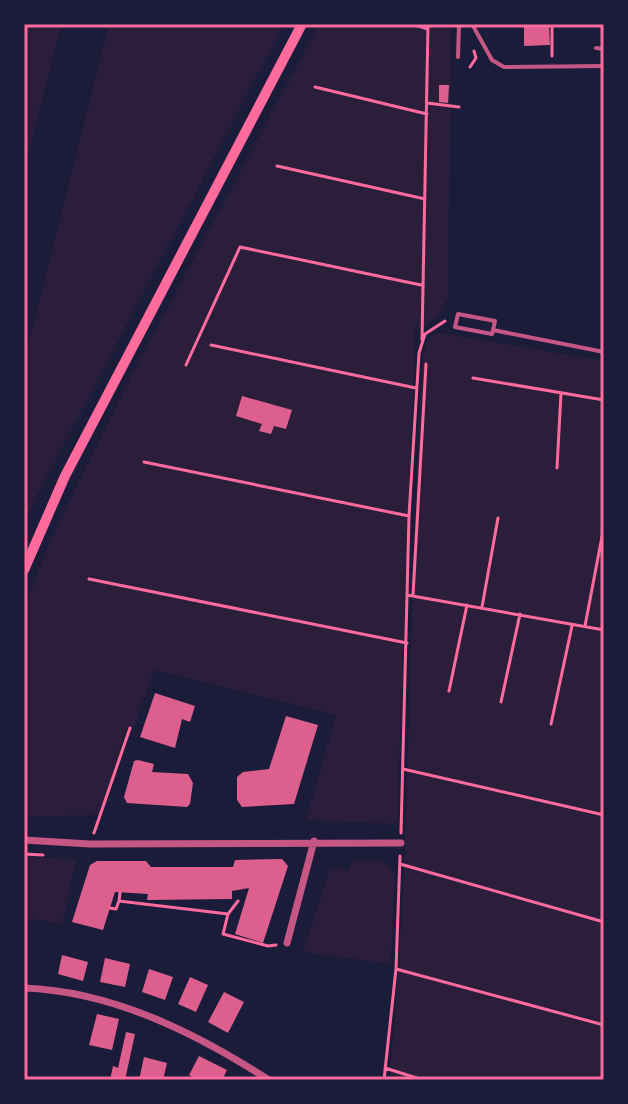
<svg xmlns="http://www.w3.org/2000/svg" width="628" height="1104" viewBox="0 0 628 1104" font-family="'Noto Serif',serif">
	<rect width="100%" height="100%" fill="#1b1b3a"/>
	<path fill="#2a1e3b" d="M24,24H62L24,168Z
		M109,24H284L24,521V361Z
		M319,24H451L448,298L439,315L424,327H415L397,824L306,820L336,715L154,670L133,729L126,728L100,815L24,817V613L45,552L131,376Z
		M436,332L604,361V1080H389C413,839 407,596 423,355L427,343Z
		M24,856L76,860L62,924L26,918L24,929Z
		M350,861H380L395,872L391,964L303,952L330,868L349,870Z"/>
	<path fill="#dd5f8e" d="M524,24H549L550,45L524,46Z
		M439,85H449L448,103L439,102Z
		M242,396L292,410L286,429L274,426L271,434L259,431L262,424L236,416Z
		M155,693L195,706L190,722L182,719L175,748L140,737Z
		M286,716L318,725L294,804L242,807L237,800V777L243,772L269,769Z
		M138,760L154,764L152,772L188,774L193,783L190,804L187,807L127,803L124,797L134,761Z
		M282,859L288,866L263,943L235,934L249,888L232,891V899L147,900L148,894L115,892L103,930L72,922L90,865L97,861H146L151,867H233L235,860Z
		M62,955L88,962L83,981L58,974Z
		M105,958L130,964L125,987L100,982Z
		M149,969L173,977L165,1000L142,992Z
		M190,977L208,985L196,1012L178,1004Z
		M224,992L244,1002L228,1033L208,1022Z
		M97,1014L119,1019L112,1050L89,1045Z
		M126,1032L135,1034L125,1080H110L113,1066L118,1068Z
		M199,1056L227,1070L222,1080H199L189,1075Z
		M144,1057L167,1063L163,1080H139Z"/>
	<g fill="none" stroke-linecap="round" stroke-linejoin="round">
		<path stroke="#ff6b9d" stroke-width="3" d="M412,24L428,29
			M552,56V24
			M470,67L476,58L474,51
			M315,87L427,114
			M427,103L459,107
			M277,166L425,199
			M422,340L428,24
			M211,345L416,388
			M186,365L240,247L421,285
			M473,378L604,400
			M144,462L409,516
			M557,468L561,393
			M89,579L407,643
			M407,595L604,630
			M413,595L426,364
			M482,607L498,518
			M585,626L604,526
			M449,691L467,605
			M501,702L520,614
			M551,724L572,626
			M604,732V731
			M403,769L604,815
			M94,833L130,728
			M401,833L409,516L419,353L425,334L445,321
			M24,854L43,855
			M400,864L604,922
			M119,901L120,893
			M238,901L228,914L223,934L268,946L276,945
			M110,908L116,909L119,901L228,914
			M396,969L604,1025
			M385,1068L423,1080
			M384,1080L396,969L400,856"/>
		<path stroke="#c65784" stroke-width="4" d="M472,24L492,60L504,67L604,66
			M596,48L604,49
			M458,57L459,24
			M493,330L495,321L458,314L455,327L492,334L493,330L604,352"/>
		<path stroke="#c65784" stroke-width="7" d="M24,840L90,844L401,843
			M287,943L314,841
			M24,988C112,991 196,1033 269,1080"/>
		<path stroke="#ff6b9d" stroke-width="10" d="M24,570L65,476L302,24"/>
	</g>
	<rect width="628" height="1104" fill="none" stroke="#1b1b3a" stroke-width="52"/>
	<rect x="26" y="26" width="576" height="1052" fill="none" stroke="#ff6b9d" stroke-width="3"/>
</svg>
